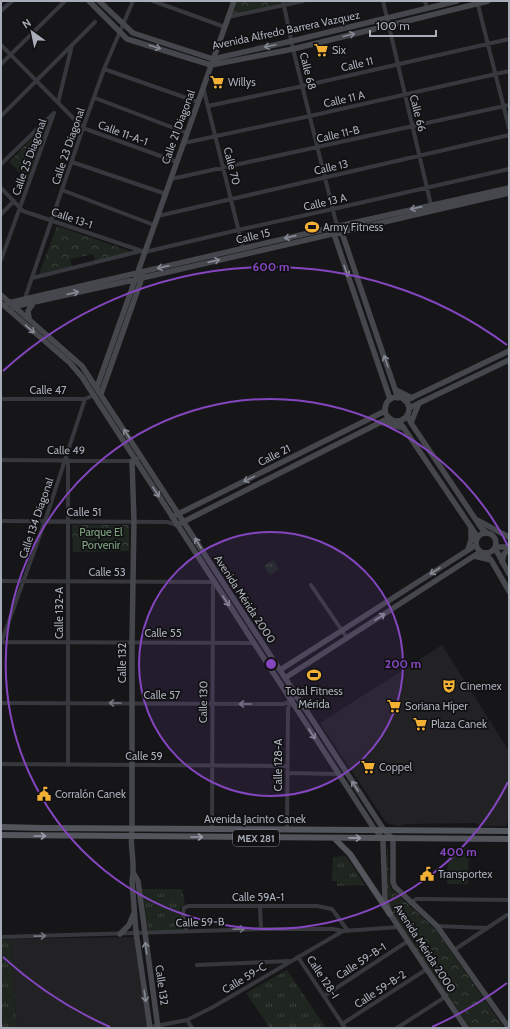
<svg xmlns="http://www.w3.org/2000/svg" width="510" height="1029" viewBox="0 0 510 1029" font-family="Cabin,sans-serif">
	<defs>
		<pattern id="grass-tufts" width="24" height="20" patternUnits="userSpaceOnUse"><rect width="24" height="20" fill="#1e261f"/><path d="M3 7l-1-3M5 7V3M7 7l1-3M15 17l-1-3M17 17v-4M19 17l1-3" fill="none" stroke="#3c433d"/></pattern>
		<pattern id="park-crowns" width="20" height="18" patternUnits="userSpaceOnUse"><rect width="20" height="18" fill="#1e261f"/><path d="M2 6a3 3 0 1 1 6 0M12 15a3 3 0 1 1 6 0" fill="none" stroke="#3c433d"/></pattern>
	</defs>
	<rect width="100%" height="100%" fill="#161618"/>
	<path fill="#222225" d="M442,645L509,751V823H506V826H484L474,823L406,824L400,826L389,824L385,821L320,723Z
		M135,937L149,1028H17L10,939Z"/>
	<path fill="url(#grass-tufts)" d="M273,560L279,569L270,575L264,566Z
		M346,856L365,885L337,886V881H332L333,857Z
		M142,889H182L185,905L180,908L183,930H148Z
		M10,939L17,1028H1V940Z
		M287,970L326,1028H270L246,993Z"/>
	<path fill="url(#park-crowns)" d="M237,1H283L284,4L232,15Z
		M52,118L29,181L9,162Z
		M57,226L132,252L95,261L93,254L70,259L72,266L39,274Z
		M72,525H129V551L73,552Z
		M388,847L389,881L391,889L436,930L504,1028H469L392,913C386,898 385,862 388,847Z"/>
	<path fill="#1e261f" d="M448,848H469L468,884H447Z"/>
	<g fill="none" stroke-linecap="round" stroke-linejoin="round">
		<path stroke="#37383d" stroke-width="4" d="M153,1L225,27
			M283,1L293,49L336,222L339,226
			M383,1L431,205
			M425,1L427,8
			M477,1L509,128
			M1,11L12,1
			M228,17L303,1
			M1,45L83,128L177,162
			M1,64L65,1
			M104,69L198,102
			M203,87L243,248
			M95,98L187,133
			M58,103L72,45
			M208,106L303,86L509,39
			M1,116L95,22
			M184,143L310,116L509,71
			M72,162L166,194
			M1,164L53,114
			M171,179L509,105
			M1,188L23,211L145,252L238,230L333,209L509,169
			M62,190L154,225
			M1,214L14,201
			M158,216L509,135
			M1,260L54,113
			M32,278L141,251
			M25,298L83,128L104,69L133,1
			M1,399H85L94,395
			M1,460L132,461
			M68,460V765
			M1,521L167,522L177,525
			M1,581L213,582
			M311,585L347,638
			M1,642L253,643
			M1,643L45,521L85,399
			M1,703L284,704L297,697
			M1,764L287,766
			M287,773L338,774
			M212,829L213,582
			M287,830L288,709L291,701
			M411,903L416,899H420L509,900
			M260,906L261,929
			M437,926L487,928
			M186,931L183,914L184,908L188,906H317L332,909L348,931
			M1,937L261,929H333L343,931L399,927
			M454,950L507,915H509
			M298,957L345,1028
			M197,965L289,961
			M324,996L408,941
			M187,1020L192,1028
			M342,1024L427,969
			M150,1027L187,1020L213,1007L343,931
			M397,1028L445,997"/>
		<path stroke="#45474d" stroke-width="5.5" d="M89,1L127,39L211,65L293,49L488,1
			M99,1L133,33L213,59L292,41L457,1
			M341,230L398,398
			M334,231V234L390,399
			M1,295L82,366L384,830L393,839V882L395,887L437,926L509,1028
			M1,303L70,363L82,377L373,827L383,839V842L385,899L390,914L466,1028
			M8,303L339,226L509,188
			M13,308L21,305L142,278L509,193
			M29,318L28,311L34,302
			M97,387L234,1
			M396,390L412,398
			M101,394L143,275
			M385 409a12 12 0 1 1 24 0a12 12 0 1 1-24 0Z
			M405,401L509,351
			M409,408L509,360
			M407,415L411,423L482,529L487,533
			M399,421L475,533L476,540
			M381,422L404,428
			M411,423L419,403
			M136,459L132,461L134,521L132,642V828C129,846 136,864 132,881L136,932L150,1028
			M172,517L385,411
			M477,520L509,537
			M177,525L389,418
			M476 543a10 10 0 1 1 20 0a10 10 0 1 1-20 0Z
			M495,547H509
			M495,548L509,574
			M468,549L471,540V528
			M485,553L491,560L509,591
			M474,556L491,560
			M502,562L504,554L509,549
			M280,670L476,545
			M285,678L480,552
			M134,874L138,881L158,1028
			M120,934L129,925L134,913"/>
		<path stroke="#53555c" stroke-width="6" d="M1,827L43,828L509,831
			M1,835L509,839
			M334,838L350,854L390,914"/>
	</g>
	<defs><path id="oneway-shaft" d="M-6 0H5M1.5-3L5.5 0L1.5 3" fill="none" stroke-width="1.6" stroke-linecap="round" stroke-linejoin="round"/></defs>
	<g stroke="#858993">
		<use href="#oneway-shaft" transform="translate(349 35) rotate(-14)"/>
		<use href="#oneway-shaft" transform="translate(270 46) rotate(168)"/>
		<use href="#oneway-shaft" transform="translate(155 47) rotate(17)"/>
		<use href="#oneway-shaft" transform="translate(416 208) rotate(167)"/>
		<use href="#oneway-shaft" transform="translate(290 237) rotate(167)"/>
		<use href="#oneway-shaft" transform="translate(214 261) rotate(-13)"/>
		<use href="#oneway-shaft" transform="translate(163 267) rotate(167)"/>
		<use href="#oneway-shaft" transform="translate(346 271) rotate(71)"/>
		<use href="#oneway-shaft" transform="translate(73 293) rotate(-13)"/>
		<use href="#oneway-shaft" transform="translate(30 329) rotate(41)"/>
		<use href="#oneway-shaft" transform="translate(386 361) rotate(-109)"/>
		<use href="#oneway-shaft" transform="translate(127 434) rotate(-123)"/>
		<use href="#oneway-shaft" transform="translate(249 479) rotate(154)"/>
		<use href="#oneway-shaft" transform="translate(156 492) rotate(57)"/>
		<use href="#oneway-shaft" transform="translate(198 543) rotate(-122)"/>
		<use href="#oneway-shaft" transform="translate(435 571) rotate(147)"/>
		<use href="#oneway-shaft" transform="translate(226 601) rotate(57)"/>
		<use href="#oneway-shaft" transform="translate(380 617) rotate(-33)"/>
		<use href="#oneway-shaft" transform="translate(312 734) rotate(57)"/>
		<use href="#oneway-shaft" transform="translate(355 786) rotate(-123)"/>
		<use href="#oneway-shaft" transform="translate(146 948) rotate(-98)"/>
		<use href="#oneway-shaft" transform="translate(145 996) rotate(82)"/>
	</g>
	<g stroke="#757881">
		<use href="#oneway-shaft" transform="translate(115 703) rotate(-180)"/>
		<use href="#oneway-shaft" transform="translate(245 704) rotate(-180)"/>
		<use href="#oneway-shaft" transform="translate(239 929) rotate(-2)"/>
		<use href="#oneway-shaft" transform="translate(40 936) rotate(-1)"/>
	</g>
	<g stroke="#979ba6">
		<use href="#oneway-shaft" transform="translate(40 836)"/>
		<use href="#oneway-shaft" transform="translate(197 837)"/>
		<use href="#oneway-shaft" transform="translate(355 838) rotate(1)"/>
	</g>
	<circle cx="271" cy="664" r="132" fill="#8446be" fill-opacity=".12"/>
	<g fill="none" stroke="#8446be" stroke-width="2">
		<circle cx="271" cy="664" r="132"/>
		<path d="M508 782A265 265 0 1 1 508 546"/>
		<path d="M507 983A397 397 0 0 1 432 1027M110 1027A397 397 0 0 1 3 957M3 371A397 397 0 0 1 507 345"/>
	</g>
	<defs>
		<symbol id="supermarket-bare" viewBox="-9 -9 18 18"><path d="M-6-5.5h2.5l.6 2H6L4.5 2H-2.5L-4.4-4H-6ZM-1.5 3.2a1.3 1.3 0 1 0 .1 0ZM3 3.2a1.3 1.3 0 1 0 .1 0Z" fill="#f2b134" stroke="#111113" stroke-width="2.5" paint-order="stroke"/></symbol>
		<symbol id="stadium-bare" viewBox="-9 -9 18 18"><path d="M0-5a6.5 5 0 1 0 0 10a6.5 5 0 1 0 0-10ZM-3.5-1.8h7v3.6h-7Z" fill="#f2b134" stroke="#111113" stroke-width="2.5" paint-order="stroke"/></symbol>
		<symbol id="theatre-bare" viewBox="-9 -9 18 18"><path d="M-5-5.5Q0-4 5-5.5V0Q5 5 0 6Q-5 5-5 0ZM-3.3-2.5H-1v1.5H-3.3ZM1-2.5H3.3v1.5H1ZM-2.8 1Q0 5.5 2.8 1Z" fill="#f2b134" stroke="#111113" stroke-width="2.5" paint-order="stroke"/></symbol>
		<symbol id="civic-bare" viewBox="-9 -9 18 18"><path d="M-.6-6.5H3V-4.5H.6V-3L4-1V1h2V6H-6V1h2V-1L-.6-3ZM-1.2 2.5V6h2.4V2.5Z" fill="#f2b134" stroke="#111113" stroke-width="2.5" paint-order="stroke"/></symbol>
	</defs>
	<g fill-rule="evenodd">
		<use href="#supermarket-bare" x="311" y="40" width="20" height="20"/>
		<use href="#supermarket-bare" x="207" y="72" width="20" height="20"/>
		<use href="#stadium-bare" x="302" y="217" width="20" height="20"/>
		<use href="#stadium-bare" x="304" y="665" width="20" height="20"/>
		<use href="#theatre-bare" x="439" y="676" width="20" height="20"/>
		<use href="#supermarket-bare" x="384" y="696" width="20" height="20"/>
		<use href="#supermarket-bare" x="410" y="714" width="20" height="20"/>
		<use href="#supermarket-bare" x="358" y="757" width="20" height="20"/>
		<use href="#civic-bare" x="34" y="784" width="20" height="20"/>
		<use href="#civic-bare" x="417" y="864" width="20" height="20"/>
	</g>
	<g text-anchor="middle" stroke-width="3.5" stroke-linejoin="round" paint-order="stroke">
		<rect fill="#111113" stroke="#7b7e86" stroke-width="1" x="233" y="830" width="46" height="16" rx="3"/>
		<g font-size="10" font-weight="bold" fill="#a8adb8">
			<text x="256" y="842">MEX 281</text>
		</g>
		<g font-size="11" fill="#a8adb8" stroke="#111113">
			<text transform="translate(286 30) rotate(-12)" y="4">Avenida Alfredo Barrera Vazquez</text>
			<text transform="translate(357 64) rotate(-13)" y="4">Calle 11</text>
			<text transform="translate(308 71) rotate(76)" y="4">Calle 68</text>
			<text transform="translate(344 99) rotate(-13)" y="4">Calle 11 A</text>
			<text transform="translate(418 113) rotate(76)" y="4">Calle 66</text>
			<text transform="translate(178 127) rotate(-70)" y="4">Calle 21 Diagonal</text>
			<text transform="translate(123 133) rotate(20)" y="4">Calle 11-A-1</text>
			<text transform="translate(338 134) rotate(-13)" y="4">Calle 11-B</text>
			<text transform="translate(68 146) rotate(-71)" y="4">Calle 23 Diagonal</text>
			<text transform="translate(29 157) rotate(-70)" y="4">Calle 25 Diagonal</text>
			<text transform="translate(232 166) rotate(76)" y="4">Calle 70</text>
			<text transform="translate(331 167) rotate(-13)" y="4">Calle 13</text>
			<text transform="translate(325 202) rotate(-13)" y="4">Calle 13 A</text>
			<text transform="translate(72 218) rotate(19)" y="4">Calle 13-1</text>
			<text transform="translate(253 236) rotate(-13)" y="4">Calle 15</text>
			<text x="48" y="394">Calle 47</text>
			<text transform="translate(66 450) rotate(1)" y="4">Calle 49</text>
			<text transform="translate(274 455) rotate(-26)" y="4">Calle 21</text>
			<text x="84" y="516">Calle 51</text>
			<text transform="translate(36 518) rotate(-71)" y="4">Calle 134 Diagonal</text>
			<text x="107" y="576">Calle 53</text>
			<text transform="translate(245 599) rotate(57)" y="4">Avenida Mérida 2000</text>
			<text transform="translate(59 613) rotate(-90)" y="4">Calle 132-A</text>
			<text x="163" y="637">Calle 55</text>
			<text transform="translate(122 663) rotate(-90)" y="4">Calle 132</text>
			<text x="162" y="699">Calle 57</text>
			<text transform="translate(203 702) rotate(-89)" y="4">Calle 130</text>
			<text x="144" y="760">Calle 59</text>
			<text transform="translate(278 765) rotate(-90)" y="4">Calle 128-A</text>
			<text x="255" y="823">Avenida Jacinto Canek</text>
			<text x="258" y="901">Calle 59A-1</text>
			<text transform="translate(200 922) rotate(-2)" y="4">Calle 59-B</text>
			<text transform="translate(425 948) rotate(57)" y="4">Avenida Mérida 2000</text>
			<text transform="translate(361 961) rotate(-33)" y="4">Calle 59-B-1</text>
			<text transform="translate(323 977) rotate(57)" y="4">Calle 128-I</text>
			<text transform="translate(244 978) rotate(-31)" y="4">Calle 59-C</text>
			<text transform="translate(162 985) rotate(82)" y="4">Calle 132</text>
			<text transform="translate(380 989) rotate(-33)" y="4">Calle 59-B-2</text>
		</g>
		<g font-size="11" fill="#a8adb8" stroke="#111113" text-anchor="start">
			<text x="332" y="54">Six</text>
			<text x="228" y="86">Willys</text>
			<text x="323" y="231">Army Fitness</text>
			<text x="460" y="690">Cinemex</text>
			<text x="314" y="695" text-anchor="middle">Total Fitness<tspan x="314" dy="13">Mérida</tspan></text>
			<text x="405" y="710">Soriana Híper</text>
			<text x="431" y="728">Plaza Canek</text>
			<text x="379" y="771">Coppel</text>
			<text x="55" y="798">Corralón Canek</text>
			<text x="438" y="878">Transportex</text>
		</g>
		<g font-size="11" fill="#7fa381" stroke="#111113">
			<text x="101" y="536">Parque El<tspan x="101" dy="13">Porvenir</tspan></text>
		</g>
	</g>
	<circle cx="271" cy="664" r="6" fill="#8446be" stroke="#111113" stroke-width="2"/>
	<g font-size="12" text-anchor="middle" font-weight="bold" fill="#8446be" stroke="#111113" stroke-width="3.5" stroke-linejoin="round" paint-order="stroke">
		<text x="271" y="271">600 m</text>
		<text x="403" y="668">200 m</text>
		<text x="458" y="856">400 m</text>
	</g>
	<rect width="510" height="1029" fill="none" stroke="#a8adb8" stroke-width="4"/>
	<g transform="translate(32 32) rotate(327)" stroke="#111113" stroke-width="3" paint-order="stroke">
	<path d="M0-3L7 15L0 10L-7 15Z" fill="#a8adb8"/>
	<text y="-6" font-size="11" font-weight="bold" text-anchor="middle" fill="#a8adb8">N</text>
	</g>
	<path d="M370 30v6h66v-6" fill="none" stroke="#a8adb8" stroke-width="2"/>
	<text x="376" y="30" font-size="12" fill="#a8adb8" stroke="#111113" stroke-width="3" paint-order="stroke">100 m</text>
</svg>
